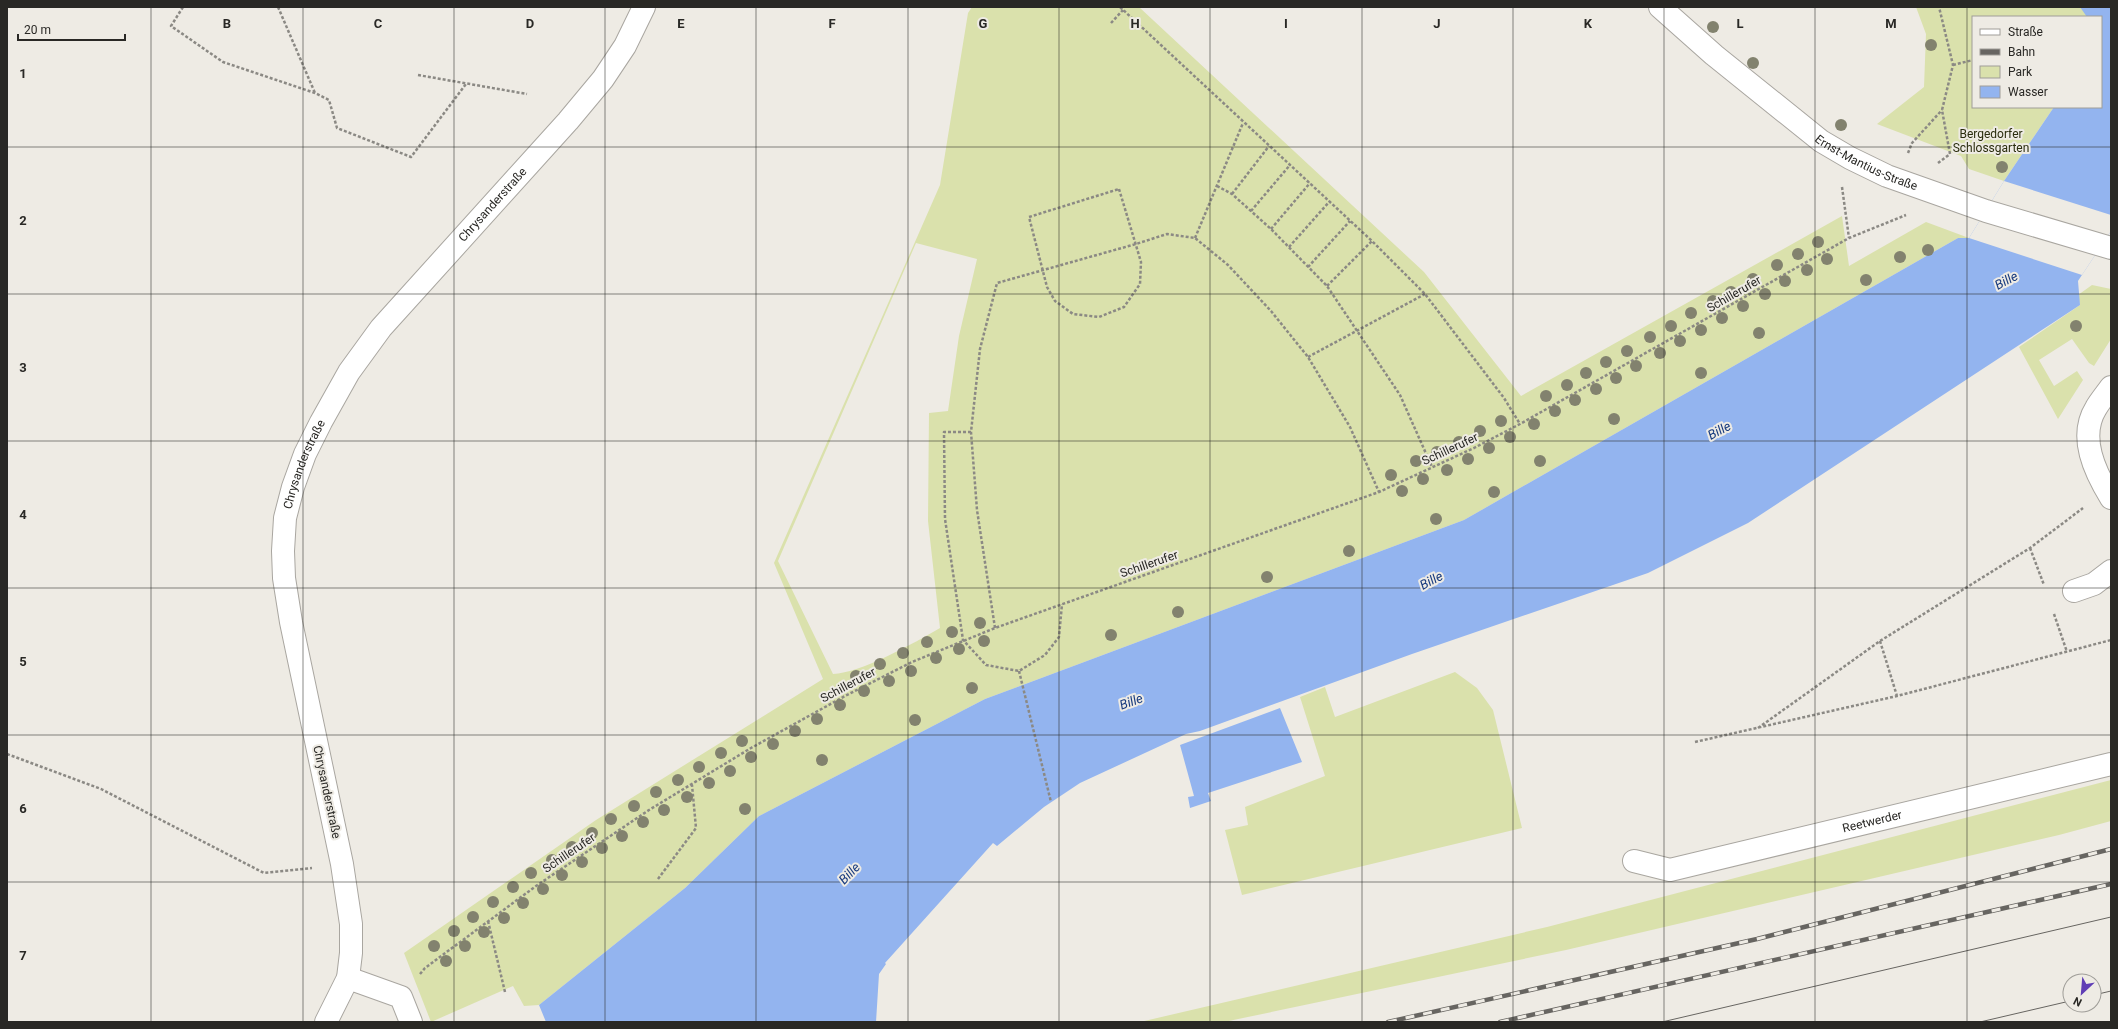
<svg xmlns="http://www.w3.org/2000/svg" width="2118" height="1029" viewBox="0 0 2118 1029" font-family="Roboto,sans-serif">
	<rect width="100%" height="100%" fill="#eeebe4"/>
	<path fill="#dae1ac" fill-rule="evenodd" d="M972,7H1139L1424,272L1521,396L1842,216L1849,266L1926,222L1969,238H1958L1464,520L985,699L759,816L685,888L539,1005L524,1006L513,986L431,1022L404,953L596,820L823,679L774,563L940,185L968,13ZM916,243L977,259L959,336L948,411L929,413L928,521L940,628C914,643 861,673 833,674L778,561Z
		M1916,7H2111V28L2101,41V17H1973V107H2054L2004,181L1969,169L1961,156L1877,124L1924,87L1926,34Z
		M2092,285L2111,289V339L2094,366L2089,363L2072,339L2039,360L2054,386L2077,371L2083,380L2058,419L2019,347L2080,305L2078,295Z
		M1455,672L1477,688L1493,710L1522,828L1242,895L1225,830L1248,825L1245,807L1325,776L1300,697L1325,687L1335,717Z
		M2111,780V821L2059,835L1566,950L1224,1022H1140L1547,927Z"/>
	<path fill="#93b4ef" d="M2080,7H2111V231L2078,281L2080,305L1748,523L1648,573L1412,654L1200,731L1186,734L1080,783L1044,807L997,846L993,843L885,963L886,964L879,974L876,1022H546L539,1005L685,888L759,816L985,699L1464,520L1958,238H1969L2004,181L2054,107H2101V17H2087Z
		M1280,708L1302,762L1208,793L1211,801L1190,808L1188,797L1194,796L1180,745Z"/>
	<path fill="#eeebe4" d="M2004,181L2111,215V231L2082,275L1969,238Z"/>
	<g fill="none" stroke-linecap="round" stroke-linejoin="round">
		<defs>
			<g id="minor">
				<path id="s1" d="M1660,7L1714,55L1821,141L1850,158L1887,176L1986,211L2111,248"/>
				<path d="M2111,387C2106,394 2100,401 2096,408C2078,437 2095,472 2111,498"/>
				<path d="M2074,591L2094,584L2111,571"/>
				<path id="s2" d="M1634,861L1670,870L2111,764"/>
				<path d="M348,978L401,997L411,1022"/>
				<path id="s3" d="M326,1022L348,978L351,953V924L342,864L291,622L284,578L283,551L285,518L293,487L305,454L321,422L349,372L381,328L568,121L603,79L625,46L644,7"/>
			</g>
		</defs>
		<use href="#minor" stroke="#a9a6a0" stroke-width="24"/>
		<path stroke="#8b8984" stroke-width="2.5" stroke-dasharray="3 2" stroke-linecap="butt" d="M183,7L171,26L223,62L315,93L329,100L337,128L411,157L466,84
			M278,7L315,93
			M1120,7L1372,241L1425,294L1504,398L1520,424
			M1111,23L1123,10
			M1953,65L1973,60
			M418,75L527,94
			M1908,153L1912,143L1942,110
			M1938,163L1950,154L1942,110L1953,65L1939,7
			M1217,186L1232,194L1271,229L1327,286L1400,395L1432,467
			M1842,187L1849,238
			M1119,189L1141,262L1140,284L1124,307L1099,317L1073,314L1055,301L1047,287L1029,217Z
			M1232,194L1269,146
			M1251,211L1290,165
			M1271,229L1310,183
			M1195,238L1243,123
			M1289,247L1330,201
			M1308,267L1350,221
			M1327,286L1372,241
			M1308,357L1425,294
			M971,432H944L945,519L963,640L986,665L1019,671L1045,655L1059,637L1062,604
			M2030,548L2044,585
			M2054,614L2067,652
			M995,628L977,510L971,432L980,349L997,283L1136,244L1167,234L1195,238L1228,265L1271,311L1308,357L1350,427L1379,492
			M1880,641L1897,696
			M1019,671L1051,802
			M1758,728L1880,641L2030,548L2083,508
			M1695,742L1897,696L2111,640
			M7,754L101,789L264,873L312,868
			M658,879L696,828L692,785
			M488,921L505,992
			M420,974L425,968L536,886L649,810L751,748L845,696L912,662L995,628L1379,492L1474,448L1520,424L1849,238L1906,215"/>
		<use href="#minor" stroke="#fff" stroke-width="22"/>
		<path stroke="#676561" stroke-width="1" d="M2094,995L2111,991
			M1662,1022L2111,917
			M1980,1022L2070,1001"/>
		<defs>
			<path id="rail" d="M1388,1022L1757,939L2111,849
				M1500,1022L2111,884"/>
		</defs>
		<use href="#rail" stroke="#676561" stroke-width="4.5"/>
		<use href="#rail" stroke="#eeebe4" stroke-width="3" stroke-dasharray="9" stroke-linecap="butt"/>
	</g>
	<g fill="#82826e">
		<circle cx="1713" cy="27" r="6"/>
		<circle cx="1931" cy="45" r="6"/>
		<circle cx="1753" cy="63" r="6"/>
		<circle cx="1841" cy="125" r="6"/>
		<circle cx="2002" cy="167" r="6"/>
		<circle cx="1818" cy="242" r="6"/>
		<circle cx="1928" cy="250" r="6"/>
		<circle cx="1798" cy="254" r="6"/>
		<circle cx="1900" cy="257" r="6"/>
		<circle cx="1827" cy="259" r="6"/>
		<circle cx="1777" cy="265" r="6"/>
		<circle cx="1807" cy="270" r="6"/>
		<circle cx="1753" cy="279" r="6"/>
		<circle cx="1866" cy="280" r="6"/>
		<circle cx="1785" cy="281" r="6"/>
		<circle cx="1731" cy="292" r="6"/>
		<circle cx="1765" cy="294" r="6"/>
		<circle cx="1713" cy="301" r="6"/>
		<circle cx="1743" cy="306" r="6"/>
		<circle cx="1691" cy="313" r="6"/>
		<circle cx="1722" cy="318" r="6"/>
		<circle cx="1671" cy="326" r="6"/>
		<circle cx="2076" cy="326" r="6"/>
		<circle cx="1701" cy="330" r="6"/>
		<circle cx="1759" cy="333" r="6"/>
		<circle cx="1650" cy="337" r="6"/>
		<circle cx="1680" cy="341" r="6"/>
		<circle cx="1627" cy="351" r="6"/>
		<circle cx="1660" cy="353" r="6"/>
		<circle cx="1606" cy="362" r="6"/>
		<circle cx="1636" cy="366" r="6"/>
		<circle cx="1586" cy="373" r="6"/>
		<circle cx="1701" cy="373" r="6"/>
		<circle cx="1616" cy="378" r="6"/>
		<circle cx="1567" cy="385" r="6"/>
		<circle cx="1596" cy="389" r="6"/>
		<circle cx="1546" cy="396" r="6"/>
		<circle cx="1575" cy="400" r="6"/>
		<circle cx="1555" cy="411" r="6"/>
		<circle cx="1614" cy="419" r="6"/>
		<circle cx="1501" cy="421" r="6"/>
		<circle cx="1534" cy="424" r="6"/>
		<circle cx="1480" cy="431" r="6"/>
		<circle cx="1510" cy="437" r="6"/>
		<circle cx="1459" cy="442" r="6"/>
		<circle cx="1489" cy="448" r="6"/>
		<circle cx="1437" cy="452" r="6"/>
		<circle cx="1468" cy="459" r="6"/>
		<circle cx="1416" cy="461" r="6"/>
		<circle cx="1540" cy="461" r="6"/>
		<circle cx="1447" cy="470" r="6"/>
		<circle cx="1391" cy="475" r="6"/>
		<circle cx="1423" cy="479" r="6"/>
		<circle cx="1402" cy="491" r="6"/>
		<circle cx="1494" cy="492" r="6"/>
		<circle cx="1436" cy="519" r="6"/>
		<circle cx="1349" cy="551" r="6"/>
		<circle cx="1267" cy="577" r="6"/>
		<circle cx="1178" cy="612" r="6"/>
		<circle cx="980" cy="623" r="6"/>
		<circle cx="952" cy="632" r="6"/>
		<circle cx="1111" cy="635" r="6"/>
		<circle cx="984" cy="641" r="6"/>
		<circle cx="927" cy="642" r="6"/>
		<circle cx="959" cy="649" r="6"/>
		<circle cx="903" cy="653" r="6"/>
		<circle cx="936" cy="658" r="6"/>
		<circle cx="880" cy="664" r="6"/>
		<circle cx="911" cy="671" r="6"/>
		<circle cx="856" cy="676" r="6"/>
		<circle cx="889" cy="681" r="6"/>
		<circle cx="972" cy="688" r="6"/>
		<circle cx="864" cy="691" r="6"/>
		<circle cx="840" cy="705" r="6"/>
		<circle cx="817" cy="719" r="6"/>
		<circle cx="915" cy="720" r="6"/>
		<circle cx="795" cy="731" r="6"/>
		<circle cx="742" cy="741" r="6"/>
		<circle cx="773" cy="744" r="6"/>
		<circle cx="721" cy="753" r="6"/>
		<circle cx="751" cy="757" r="6"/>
		<circle cx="822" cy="760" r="6"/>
		<circle cx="699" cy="767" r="6"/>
		<circle cx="730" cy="771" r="6"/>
		<circle cx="678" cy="780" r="6"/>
		<circle cx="709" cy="783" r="6"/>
		<circle cx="656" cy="792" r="6"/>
		<circle cx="687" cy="797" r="6"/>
		<circle cx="634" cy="806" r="6"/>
		<circle cx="745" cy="809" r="6"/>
		<circle cx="664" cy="810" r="6"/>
		<circle cx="611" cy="819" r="6"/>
		<circle cx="643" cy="822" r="6"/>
		<circle cx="592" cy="833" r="6"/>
		<circle cx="622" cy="836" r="6"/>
		<circle cx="572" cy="847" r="6"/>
		<circle cx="602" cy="848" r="6"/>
		<circle cx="552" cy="860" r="6"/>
		<circle cx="582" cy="862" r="6"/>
		<circle cx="531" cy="873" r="6"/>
		<circle cx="562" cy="875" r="6"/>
		<circle cx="513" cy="887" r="6"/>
		<circle cx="543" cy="889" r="6"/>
		<circle cx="493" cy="902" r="6"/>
		<circle cx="523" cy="903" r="6"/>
		<circle cx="473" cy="917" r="6"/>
		<circle cx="504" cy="918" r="6"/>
		<circle cx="454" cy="931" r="6"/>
		<circle cx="484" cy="932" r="6"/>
		<circle cx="434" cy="946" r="6"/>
		<circle cx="465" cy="946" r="6"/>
		<circle cx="446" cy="961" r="6"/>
	</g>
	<path fill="none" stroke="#292825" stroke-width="1" stroke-opacity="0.55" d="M151,7V1022M303,7V1022M454,7V1022M605,7V1022M756,7V1022M908,7V1022M1059,7V1022M1210,7V1022M1362,7V1022M1513,7V1022M1664,7V1022M1815,7V1022M1967,7V1022M7,147H2111M7,294H2111M7,441H2111M7,588H2111M7,735H2111M7,882H2111"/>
	<g text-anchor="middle" stroke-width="4" stroke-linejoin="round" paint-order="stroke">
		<g font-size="12" fill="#2a2d0e" stroke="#eeebe4">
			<text x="1991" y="138">Bergedorfer<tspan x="1991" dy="14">Schlossgarten</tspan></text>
		</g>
		<g font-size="12" fill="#292825" stroke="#eeebe4">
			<text dy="4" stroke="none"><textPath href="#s1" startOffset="260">Ernst-Mantius-Straße</textPath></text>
			<text dy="4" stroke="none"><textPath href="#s3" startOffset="897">Chrysanderstraße</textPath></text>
			<text transform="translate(1734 294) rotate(-30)" y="4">Schillerufer</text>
			<text transform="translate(1450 449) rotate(-25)" y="4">Schillerufer</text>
			<text dy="4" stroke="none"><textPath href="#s3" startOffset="573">Chrysanderstraße</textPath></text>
			<text transform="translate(1149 564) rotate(-19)" y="4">Schillerufer</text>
			<text transform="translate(848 685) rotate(-28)" y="4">Schillerufer</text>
			<text transform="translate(327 792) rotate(78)" y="4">Chrysanderstraße</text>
			<text dy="4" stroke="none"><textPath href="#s2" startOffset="245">Reetwerder</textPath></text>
			<text transform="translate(569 853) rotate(-34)" y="4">Schillerufer</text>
		</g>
		<g font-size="13" font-style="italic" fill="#173a7e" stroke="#eeebe4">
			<text transform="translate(2006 280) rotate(-28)" y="5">Bille</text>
			<text transform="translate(1719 430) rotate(-28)" y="5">Bille</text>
			<text transform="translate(1431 580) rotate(-28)" y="5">Bille</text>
			<text transform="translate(1131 701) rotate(-20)" y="5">Bille</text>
			<text transform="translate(849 873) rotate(-46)" y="5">Bille</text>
		</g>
	</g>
	<g font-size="13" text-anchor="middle" font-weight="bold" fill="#292825" stroke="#eeebe4" stroke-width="4" stroke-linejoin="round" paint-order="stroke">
		<text x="227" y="28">B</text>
		<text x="378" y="28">C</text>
		<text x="530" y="28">D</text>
		<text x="681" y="28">E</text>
		<text x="832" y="28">F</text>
		<text x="983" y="28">G</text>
		<text x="1135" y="28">H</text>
		<text x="1286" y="28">I</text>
		<text x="1437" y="28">J</text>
		<text x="1588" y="28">K</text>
		<text x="1740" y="28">L</text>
		<text x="1891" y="28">M</text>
		<text x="23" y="78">1</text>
		<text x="23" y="225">2</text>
		<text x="23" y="372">3</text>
		<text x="23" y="519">4</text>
		<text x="23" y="666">5</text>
		<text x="23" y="813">6</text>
		<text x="23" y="960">7</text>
	</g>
	<rect width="2118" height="1029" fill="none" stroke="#292825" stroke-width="16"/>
	<rect x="1972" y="16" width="130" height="92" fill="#eeebe4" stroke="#9f9d98"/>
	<rect x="1980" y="29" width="20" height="6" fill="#ffffff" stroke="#9f9d98"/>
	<text x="2008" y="36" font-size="12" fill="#292825">Straße</text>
	<rect x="1980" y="49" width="20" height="6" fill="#676561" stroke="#9f9d98"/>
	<text x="2008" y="56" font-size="12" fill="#292825">Bahn</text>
	<rect x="1980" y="66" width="20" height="12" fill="#dae1ac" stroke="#9f9d98"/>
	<text x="2008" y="76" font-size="12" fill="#292825">Park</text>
	<rect x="1980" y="86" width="20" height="12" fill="#93b4ef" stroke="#9f9d98"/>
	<text x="2008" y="96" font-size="12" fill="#292825">Wasser</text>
	<g transform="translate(2082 993) rotate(206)"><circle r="19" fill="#eeebe4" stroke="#9f9d98"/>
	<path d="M0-3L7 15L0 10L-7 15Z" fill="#5f3db5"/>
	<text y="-6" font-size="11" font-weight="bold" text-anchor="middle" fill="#292825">N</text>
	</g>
	<path d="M18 34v6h107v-6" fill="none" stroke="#292825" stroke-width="2"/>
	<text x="24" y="34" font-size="12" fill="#292825" stroke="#eeebe4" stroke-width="3" paint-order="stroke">20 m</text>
</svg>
